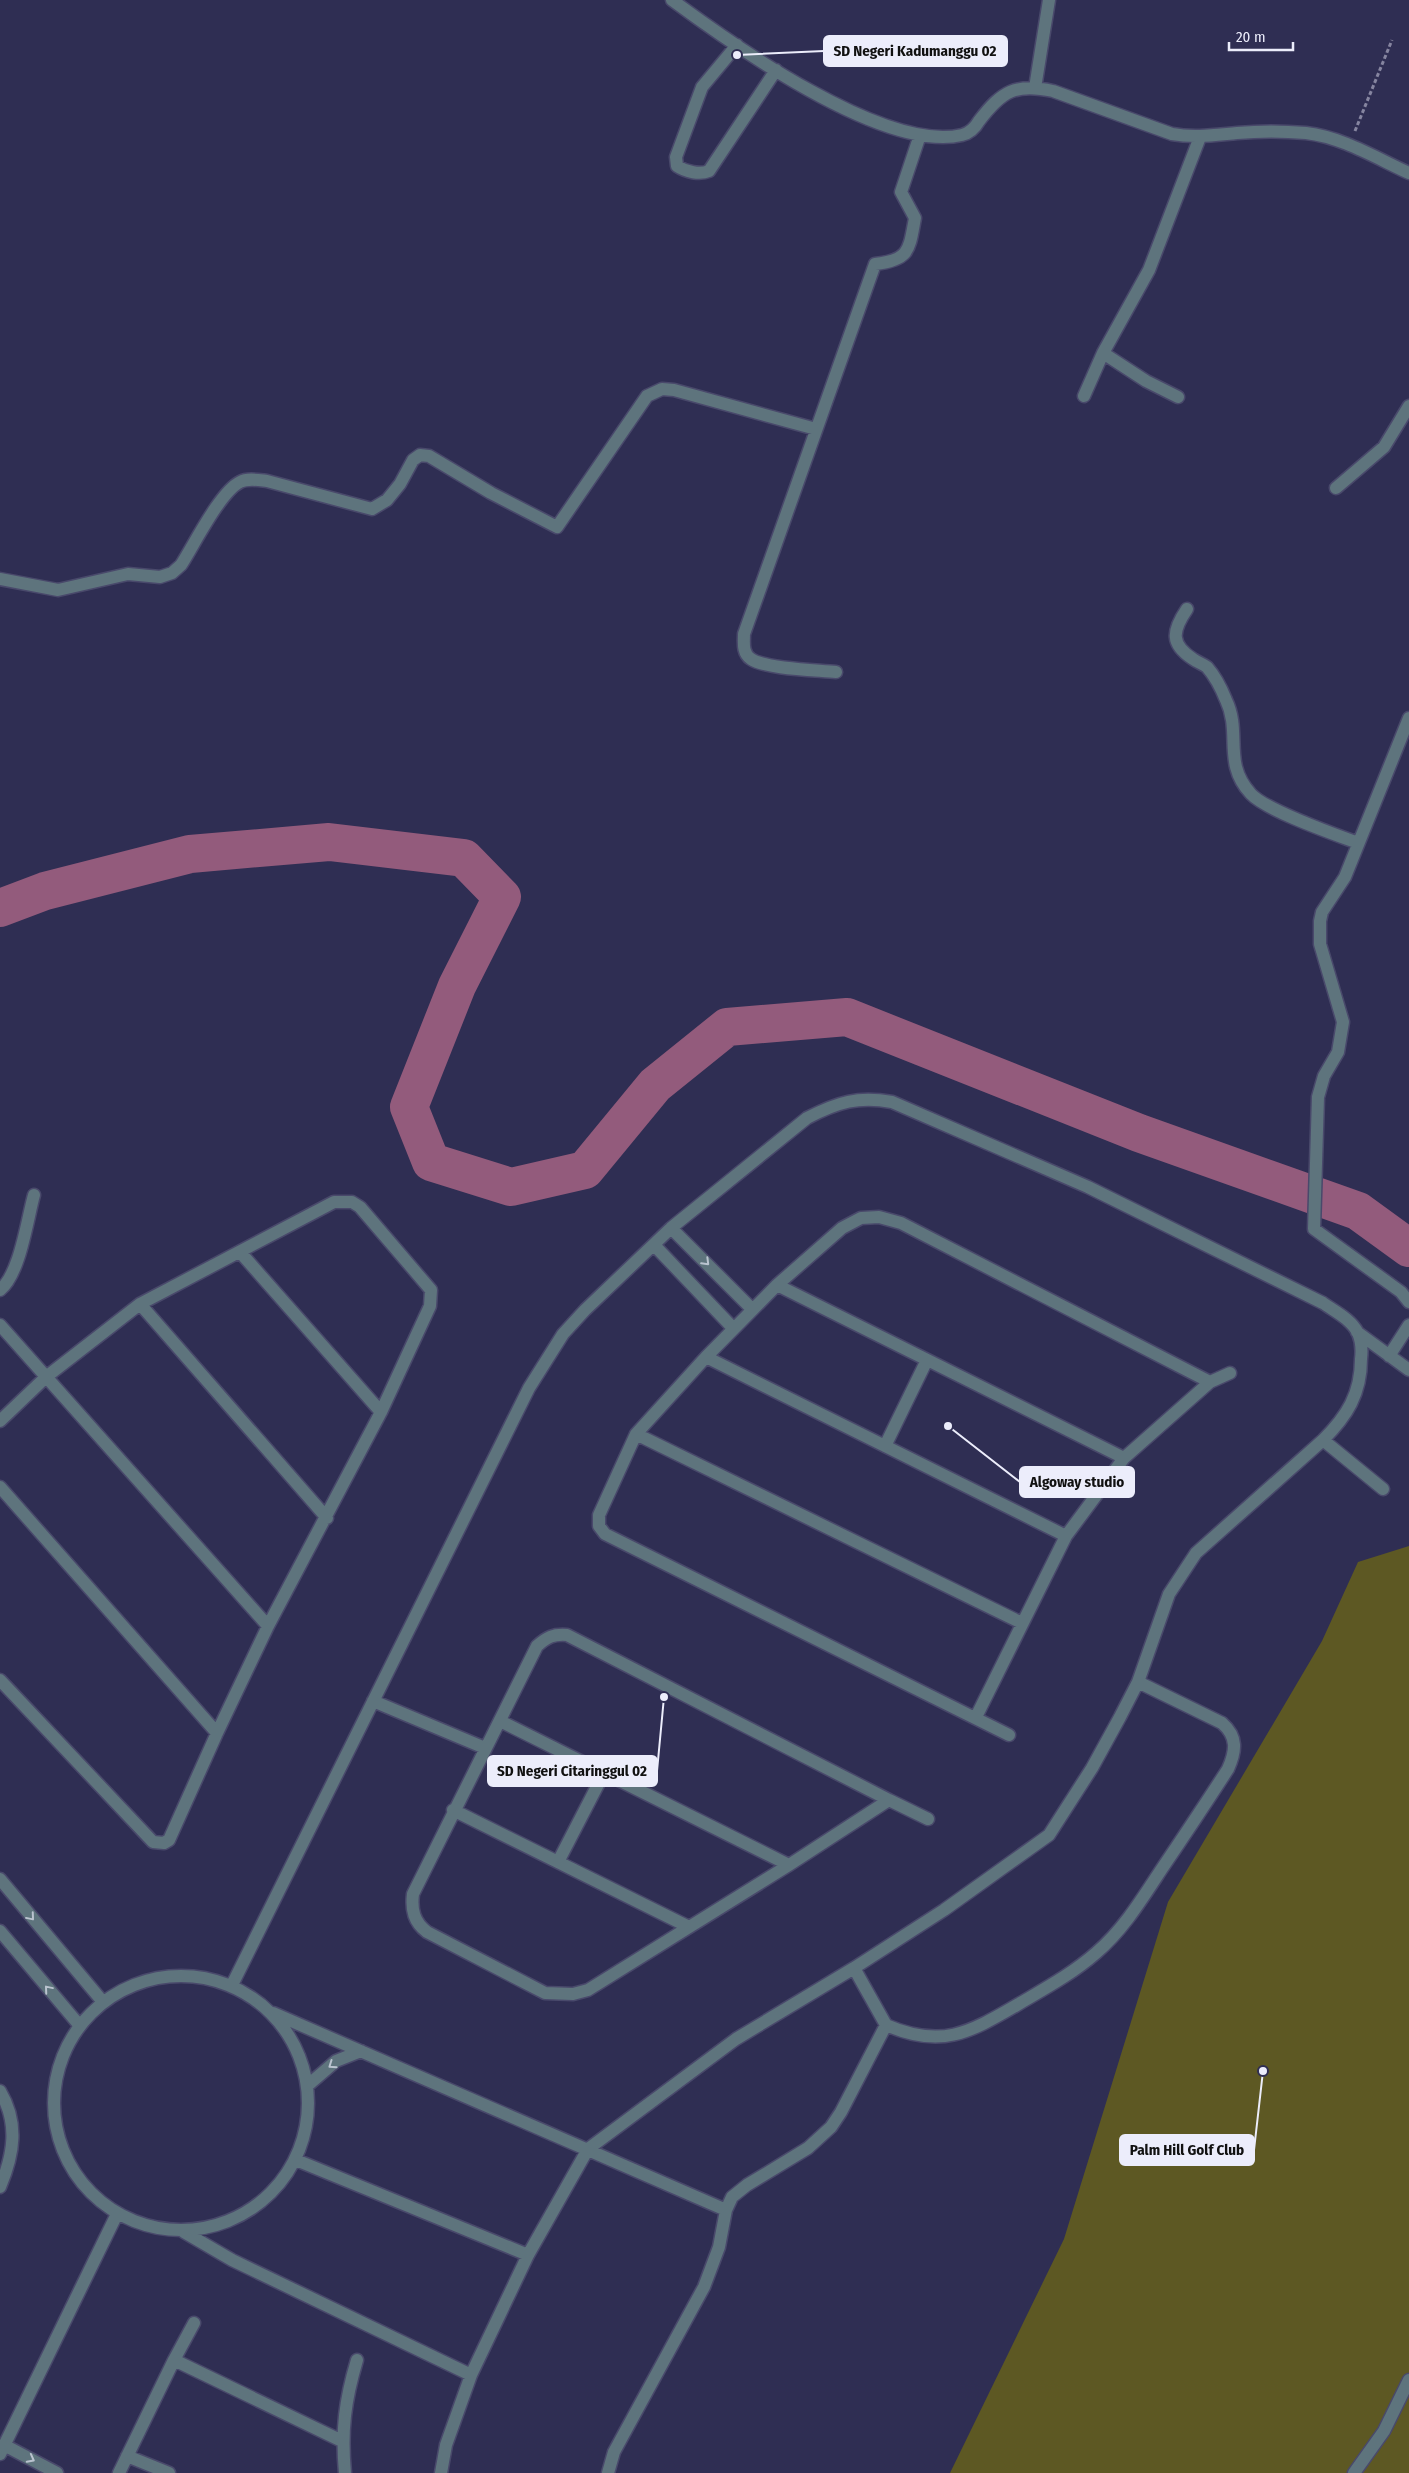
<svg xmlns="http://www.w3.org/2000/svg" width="1409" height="2473" viewBox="0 0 1409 2473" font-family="'Fira Sans Condensed',sans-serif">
	<rect width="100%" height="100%" fill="#2f2e53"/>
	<path fill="#5d5823" d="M1409,1546V2473H950L1064,2239L1168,1902L1322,1641L1358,1562Z"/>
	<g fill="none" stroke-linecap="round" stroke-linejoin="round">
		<path stroke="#935b7c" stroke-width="38" d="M0,908L45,891L190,854L329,842L464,858L502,897L457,986L409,1107L431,1162L511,1187L585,1170L655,1085L727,1027L847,1017L1139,1133L1358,1211L1409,1248"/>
		<defs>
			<path id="minor" d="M672,0C733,45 885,153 962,135C970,133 975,128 979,121C1002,91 1015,83 1053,91L1172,134C1194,138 1214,135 1237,133C1259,131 1283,131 1306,133C1342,137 1376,158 1409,173
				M737,45L702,87L676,157L677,166C686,172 700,175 709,171L776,70
				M1035,88L1049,0
				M1103,353L1146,381L1178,397
				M1084,396L1103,353L1149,270L1200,137
				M1336,488L1384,447L1409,406
				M0,579L58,590L128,574L160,577L172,573L181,565C194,545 220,492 240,482C248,478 258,480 267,481L372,509L387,500L400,484L413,460L420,455L429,456L491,493L557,527L647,396L662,389L674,390L816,429
				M1187,609C1172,631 1170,644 1193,659C1197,662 1203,664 1207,667C1214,675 1222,690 1226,700C1242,733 1222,763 1251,794C1267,811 1334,834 1358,843
				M836,672C817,670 765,669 751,659C742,653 744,642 744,634L875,264C910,260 909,250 915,218L901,192L920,135
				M1409,718L1345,877L1322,912L1320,921V944L1343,1022L1338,1052L1324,1076L1318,1097L1314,1229L1401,1292L1409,1302
				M671,1228L752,1309
				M654,1245L733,1328
				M240,1252L381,1412
				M777,1285L1124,1458
				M0,1290C20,1274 27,1220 34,1195
				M140,1304L327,1518
				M0,1325L268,1626
				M1357,1332L1409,1370
				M1389,1356L1409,1325
				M706,1357L1066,1536
				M0,1421L46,1377L140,1304L334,1202H352L360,1207L431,1290L430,1306L381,1412L268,1626L217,1733L169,1840L164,1843L153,1842L0,1680
				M636,1434L1022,1623
				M1323,1440L1383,1489
				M885,1446L927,1360
				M0,1487L217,1733
				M373,1701L485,1748
				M976,1717L1066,1536L1124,1458L1210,1382L1230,1373
				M500,1721L789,1865
				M1009,1735L605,1534L599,1526V1515L636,1434L706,1357L777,1285L842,1228L861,1218L879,1217L901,1223L1210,1382
				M889,1800L567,1635C553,1634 547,1637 537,1646L413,1894C411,1910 414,1922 427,1932L545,1993L573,1994L588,1990L789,1865L889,1800L928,1819
				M453,1810L687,1926
				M558,1862L604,1773
				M0,1879L103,2002
				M0,1931L80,2026
				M854,1968L886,2025C941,2049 969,2033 1017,2005C1044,1989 1072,1974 1096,1953C1123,1930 1142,1899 1161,1870C1184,1836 1206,1803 1228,1769C1236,1751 1238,1737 1222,1723L1138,1682
				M54 2103a127 127 0 1 1 254 0a127 127 0 1 1-254 0Z
				M232,1985L529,1388L563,1334L585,1310L671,1228L807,1118C838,1102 858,1096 892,1102L1088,1187L1323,1303C1334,1311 1351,1319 1358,1333C1361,1340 1362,1351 1361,1359C1361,1394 1347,1416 1323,1440L1196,1553L1169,1594L1138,1682L1120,1717L1092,1768L1049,1835L944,1910L854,1968L736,2039L588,2149L528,2255L471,2375L446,2445L441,2473
				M273,2013L726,2210
				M307,2086L336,2061L361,2051
				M0,2091C19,2123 14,2154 0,2187
				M296,2160L528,2255
				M184,2232L232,2260L471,2375
				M174,2360L194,2323
				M4,2445L57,2473
				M0,2454L117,2214
				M127,2456L169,2473
				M119,2473L174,2360L342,2441
				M345,2473C341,2431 345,2400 357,2360
				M608,2473L614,2452L704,2287L719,2247L726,2210L732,2197L747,2185L808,2148L831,2127L841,2112L886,2025
				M1354,2473L1384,2431L1409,2380"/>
		</defs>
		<use href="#minor" stroke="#49496b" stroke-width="15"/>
		<path stroke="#8685a0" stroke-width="3" stroke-dasharray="4 2.5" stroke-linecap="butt" d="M1355,131L1392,40"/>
		<use href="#minor" stroke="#5e747d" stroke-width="12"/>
	</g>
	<defs><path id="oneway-chevron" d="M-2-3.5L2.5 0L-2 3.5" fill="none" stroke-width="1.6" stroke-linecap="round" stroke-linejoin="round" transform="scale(1.25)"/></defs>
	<g stroke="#bac3cf">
		<use href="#oneway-chevron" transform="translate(706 1262) rotate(45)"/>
		<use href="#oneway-chevron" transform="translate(31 1917) rotate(50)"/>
		<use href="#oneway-chevron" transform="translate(48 1989) rotate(-130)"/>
		<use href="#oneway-chevron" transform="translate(332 2065) rotate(145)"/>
		<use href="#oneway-chevron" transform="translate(31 2459) rotate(28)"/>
	</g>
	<path fill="none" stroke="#ecedfb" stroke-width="2" d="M737 55L824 51M948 1426L1020 1482M664 1697L657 1771M1263 2071L1254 2150"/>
	<g fill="#ecedfb" stroke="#2f2e53" stroke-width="2">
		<circle cx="737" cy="55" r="5"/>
		<circle cx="948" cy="1426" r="5"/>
		<circle cx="664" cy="1697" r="5"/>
		<circle cx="1263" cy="2071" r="5"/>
	</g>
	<g fill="#ecedfb" stroke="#ecedfb" stroke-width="2">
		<rect x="824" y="36" width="183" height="30" rx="5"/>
		<rect x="1020" y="1467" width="114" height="30" rx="5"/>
		<rect x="488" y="1756" width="169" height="30" rx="5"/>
		<rect x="1120" y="2135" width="134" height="30" rx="5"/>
	</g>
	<g font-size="15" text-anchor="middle" font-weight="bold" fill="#111">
		<text x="915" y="56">SD Negeri Kadumanggu 02</text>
		<text x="1077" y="1487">Algoway studio</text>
		<text x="572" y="1776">SD Negeri Citaringgul 02</text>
		<text x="1187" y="2155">Palm Hill Golf Club</text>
	</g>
	<path d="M1229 42v8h64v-8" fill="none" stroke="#ecedfb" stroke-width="2.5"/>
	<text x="1236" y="42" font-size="15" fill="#ecedfb" stroke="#2f2e53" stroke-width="4" paint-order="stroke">20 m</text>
</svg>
